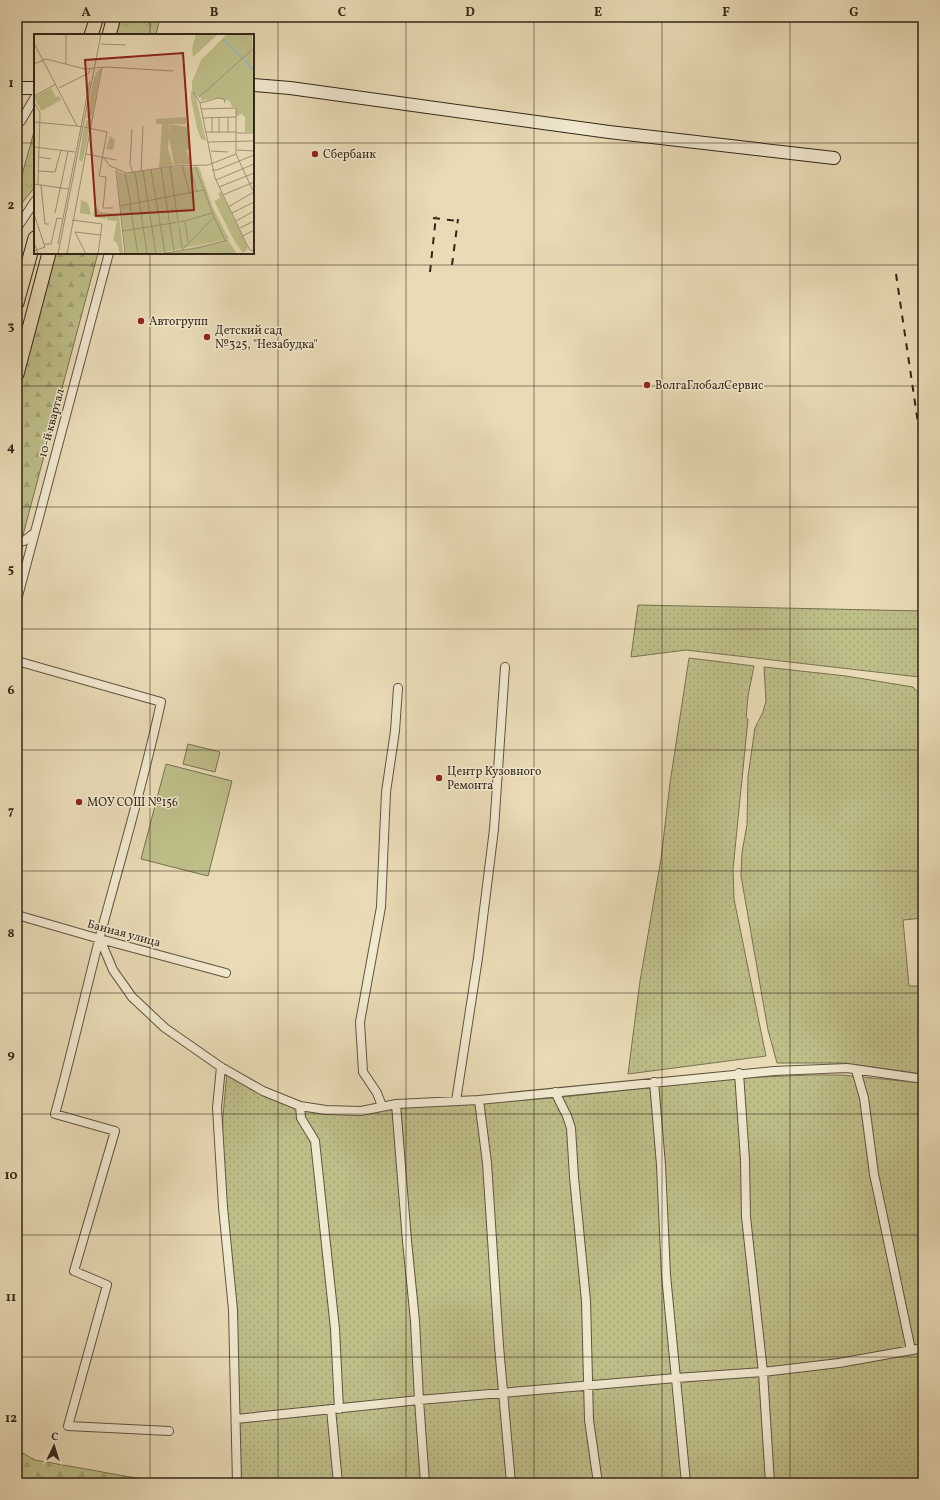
<svg xmlns="http://www.w3.org/2000/svg" width="940" height="1500" viewBox="0 0 940 1500" font-family="Vollkorn,serif">
	<defs>
		<pattern id="grass-tufts" width="24" height="20" patternUnits="userSpaceOnUse"><rect width="24" height="20" fill="#bebe89"/><path d="M3 7l-1-3M5 7V3M7 7l1-3M15 17l-1-3M17 17v-4M19 17l1-3" fill="none" stroke="#a4a376"/></pattern>
		<pattern id="forest-firs" width="22" height="20" patternUnits="userSpaceOnUse"><rect width="22" height="20" fill="#bebe89"/><path d="M5 1l3.5 6h-7zM16 11l3.5 6h-7z" fill="#a4a376"/></pattern>
		<pattern id="park-dots" width="8" height="8" patternUnits="userSpaceOnUse"><rect width="8" height="8" fill="#bebe89"/><path d="M2 2h.1M6 6h.1" fill="none" stroke="#a4a376" stroke-width="1.8" stroke-linecap="round"/></pattern>
	</defs>
	<rect width="100%" height="100%" fill="#e9dbb6"/>
	<filter id="stains"><feTurbulence type="fractalNoise" baseFrequency=".005" numOctaves="4"/><feColorMatrix values="0 0 0 0 .2 0 0 0 0 .09 0 0 0 0 .02 0 0 0 .5 -.17"/></filter>
	<radialGradient id="worn" r=".72"><stop offset=".6" stop-color="#630" stop-opacity="0"/><stop offset="1" stop-color="#630" stop-opacity=".3"/></radialGradient>
	<path fill="url(#grass-tufts)" stroke="#787250" d="M121,17H160L156,35H116Z
		M35,128V187L17,209V193Z"/>
	<path fill="url(#forest-firs)" stroke="#787250" d="M49,253H98L23,535L17,537V372Z
		M17,1429L20,1431L19,1451L35,1460L164,1483H17Z"/>
	<path fill="url(#park-dots)" stroke="#787250" d="M638,605L923,611L919,677L686,650L631,657Z
		M689,658L754,666L748,696L746,718L748,719L733,869L734,899L766,1056L628,1074L640,981L661,859L670,783Z
		M764,667L846,676L913,687L923,697V918L903,920L909,986H919L921,1031H923V1074L843,1063H777L768,1030L741,876L742,852L747,825L748,776L755,728L763,712L766,701Z
		M227,1072L262,1093L344,1112L554,1098L738,1078L809,1075H842L923,1083V1483H239L232,1274L228,1217L222,1160L223,1116Z"/>
	<path fill="#bebe89" stroke="#787250" d="M188,744L220,752L215,772L183,764Z
		M166,764L232,781L208,876L141,859Z"/>
	<g fill="none" stroke-linecap="round" stroke-linejoin="round">
		<defs>
			<path id="street" d="M17,123L21,121L35,97
				M17,228L35,201
				M17,543L24,541L33,534
				M17,600L109,253
				M17,661L161,702C144,782 120,861 99,940C84,998 71,1056 55,1114L115,1131L74,1271L107,1285L68,1426L169,1431
				M17,915L100,939L226,973
				M100,939L113,970L132,997L165,1028L221,1067L263,1091L300,1106L326,1110L361,1111L396,1104L479,1100L774,1071L847,1068L923,1079
				M221,1067L217,1108L223,1207L233,1310L237,1483
				M856,1070L864,1098L874,1174L911,1350
				M739,1073L745,1160L746,1217L763,1372L770,1483
				M654,1082L661,1165L666,1275L686,1483
				M555,1092L567,1116L571,1128L574,1177L586,1301L589,1420L598,1483
				M479,1100L487,1163L499,1346L511,1483
				M456,1101L478,958L494,829L505,667
				M396,1104L407,1241L415,1321L419,1400L425,1483
				M300,1106L301,1118L315,1141L335,1329L339,1409
				M382,1106L377,1093L363,1072L360,1022L381,907L386,792L395,731L398,688
				M331,1409L338,1483
				M236,1419L419,1400L676,1378L763,1372L839,1363L923,1348"/>
			<path id="secondary" d="M253,85L290,88L609,132L834,158
				M17,88H35"/>
			<path id="primary" d="M91,35L97,17
				M109,35L114,17
				M17,303L35,238
				M17,374L49,253"/>
		</defs>
		<use href="#street" stroke="#60543f" stroke-width="10"/>
		<use href="#secondary" stroke="#332717" stroke-width="14"/>
		<use href="#primary" stroke="#332717" stroke-width="15"/>
		<use href="#street" stroke="#f1e8d0" stroke-width="8"/>
		<use href="#secondary" stroke="#f1e8d0" stroke-width="12"/>
		<use href="#primary" stroke="#e9dbb6" stroke-width="13"/>
		<path stroke="#332717" stroke-width="2" stroke-dasharray="7 7" stroke-linecap="butt" d="M433,218L458,221
			M452,265L458,219
			M430,272L436,216
			M896,274L923,457"/>
	</g>
	<path fill="none" stroke="#332717" stroke-width="1" stroke-opacity="0.55" d="M150,17V35M278,17V1483M406,17V1483M534,17V1483M662,17V1483M790,17V1483M17,143H35M253,143H923M150,253V1483M17,265H923M17,386H923M17,507H923M17,629H923M17,750H923M17,871H923M17,993H923M17,1114H923M17,1235H923M17,1357H923"/>
	<g fill="#8f2418" stroke="#f1e8d0" stroke-width="1.5">
		<circle cx="315" cy="154" r="4"/>
		<circle cx="141" cy="321" r="4"/>
		<circle cx="207" cy="337" r="4"/>
		<circle cx="647" cy="385" r="4"/>
		<circle cx="439" cy="778" r="4"/>
		<circle cx="79" cy="802" r="4"/>
	</g>
	<g text-anchor="middle" stroke-width="3" stroke-linejoin="round" paint-order="stroke">
		<g font-size="12" fill="#332717" stroke="#f1e8d0" text-anchor="start">
			<text x="323" y="158">Сбербанк</text>
			<text x="149" y="325">Автогрупп</text>
			<text x="215" y="334">Детский сад<tspan x="215" dy="14">№325, "Незабудка"</tspan></text>
			<text x="655" y="389">ВолгаГлобалСервис</text>
			<text x="447" y="775">Центр Кузовного<tspan x="447" dy="14">Ремонта</tspan></text>
			<text x="87" y="806">МОУ СОШ №156</text>
		</g>
		<g font-size="12" fill="#332717" stroke="#f1e8d0">
			<text transform="translate(51 423) rotate(-75)" y="4">10-й квартал</text>
			<text transform="translate(124 933) rotate(15)" y="4">Банная улица</text>
		</g>
	</g>
	<g transform="translate(34 34)">
		<rect width="220" height="220" fill="#e9dbb6"/>
		<path d="M47,166L54,169L57,181L46,179Z" fill="#bebe89"/>
		<path d="M65,35H67L58,82L52,85L60,43ZM58,83L50,121L48,128L45,126L49,98L52,87ZM61,171L66,178L85,180L89,220H86L83,209L79,206L83,187L73,186V182L71,185L59,182Z" fill="#bebe89"/>
		<path d="M162,0H184L159,23L158,15ZM193,0H218L220,98H211V83L207,80L202,83V73H198L196,67L181,64L167,67V63L163,62L161,58L172,107L167,105L163,94L157,65V57H160L158,56V48L167,26ZM17,54L22,63L25,62L27,66L7,77L0,63ZM152,83V90H122V85ZM128,90H135V100L136,90L153,93L157,115L152,116L158,130L140,131L135,103L134,115L139,131L125,134ZM136,133H165L179,174L195,205L121,220H91L83,136L91,140ZM187,158L214,213L211,218H208L200,206L180,167L186,164L184,159ZM194,206L203,220H127L135,218Z" fill="#bebe89"/>
		<path d="M76,102L81,106L79,116L72,115Z" fill="#bebe89"/>
		<path fill="none" stroke="#9ab9b7" stroke-width="2" d="M189,5L208,24M210,26L220,36"/>
		<path fill="none" stroke="#a09376" stroke-width="1" d="M32,0V30M0,9L43,92L49,93M67,10L92,11M0,30L12,25L51,35L72,33L139,37M25,54L55,39L56,35M159,57L166,69L181,144L213,211L216,216L220,217M0,62L22,50M164,64L220,14M0,68L6,79L4,150M166,69L184,64L190,65L191,69M167,75L202,74V120L220,159M194,83V99M168,84L202,83M0,88L43,92M50,93L73,98L65,142L72,143L69,174H79M98,95L96,130L99,139M172,98H203M178,99V83M185,99V83M203,99H220M174,108L220,107M0,113L41,118M203,116L220,117M177,117L194,118M52,120L82,126M5,123L17,125M69,123L76,132L93,139L140,132L174,131L202,120M148,131L156,160M156,132L163,158M161,132L180,183L191,206M136,133L144,187M127,134L140,217M82,136L91,220M117,136L131,219M178,136H183L220,121M4,137L21,138L27,116M109,137L122,220M101,138L113,220M107,138L109,92M91,139L97,170M182,146L220,130M0,150L34,155M7,151L11,190H15M185,153L220,139M189,161L220,148M96,171L104,220M86,172L170,156M194,173L220,158M21,179L34,117M198,179L220,168M0,180L11,213L0,217M38,186L68,190L64,220M151,187L154,208M202,187L220,177M145,193L148,214M206,194L220,187M88,197L151,187L178,179M41,198L67,201M41,198L52,220M209,202L220,196M0,208L4,220M10,210H17L23,184L28,185M24,210L56,47M148,216L180,183M24,220L67,0M33,220L68,33M125,220L164,214L193,206"/>
		<path fill="#8f2418" fill-opacity="0.15" stroke="#8f2418" stroke-width="2" d="M149,19L160,176L62,182L51,26Z"/>
		<rect width="220" height="220" fill="none" stroke="#332717" stroke-width="2"/>
	</g>
	<rect width="940" height="1500" fill="none" stroke="#e9dbb6" stroke-width="44"/>
	<g transform="translate(54 1446) rotate(4)" stroke="#f1e8d0" stroke-width="3" paint-order="stroke">
	<path d="M0-3L7 15L0 10L-7 15Z" fill="#332717"/>
	<text y="-6" font-size="11" font-weight="bold" text-anchor="middle" fill="#332717">С</text>
	</g>
	<rect x="22" y="22" width="896" height="1456" fill="none" stroke="#332717" stroke-width="1.5"/>
	<g font-size="13" text-anchor="middle" font-weight="bold" fill="#332717">
		<text x="86" y="16">A</text>
		<text x="214" y="16">B</text>
		<text x="342" y="16">C</text>
		<text x="470" y="16">D</text>
		<text x="598" y="16">E</text>
		<text x="726" y="16">F</text>
		<text x="854" y="16">G</text>
		<text x="11" y="87">1</text>
		<text x="11" y="209">2</text>
		<text x="11" y="330">3</text>
		<text x="11" y="451">4</text>
		<text x="11" y="573">5</text>
		<text x="11" y="694">6</text>
		<text x="11" y="815">7</text>
		<text x="11" y="937">8</text>
		<text x="11" y="1058">9</text>
		<text x="11" y="1179">10</text>
		<text x="11" y="1301">11</text>
		<text x="11" y="1422">12</text>
	</g>
	<rect width="100%" height="100%" filter="url(#stains)"/>
	<rect width="100%" height="100%" fill="url(#worn)"/>
</svg>
